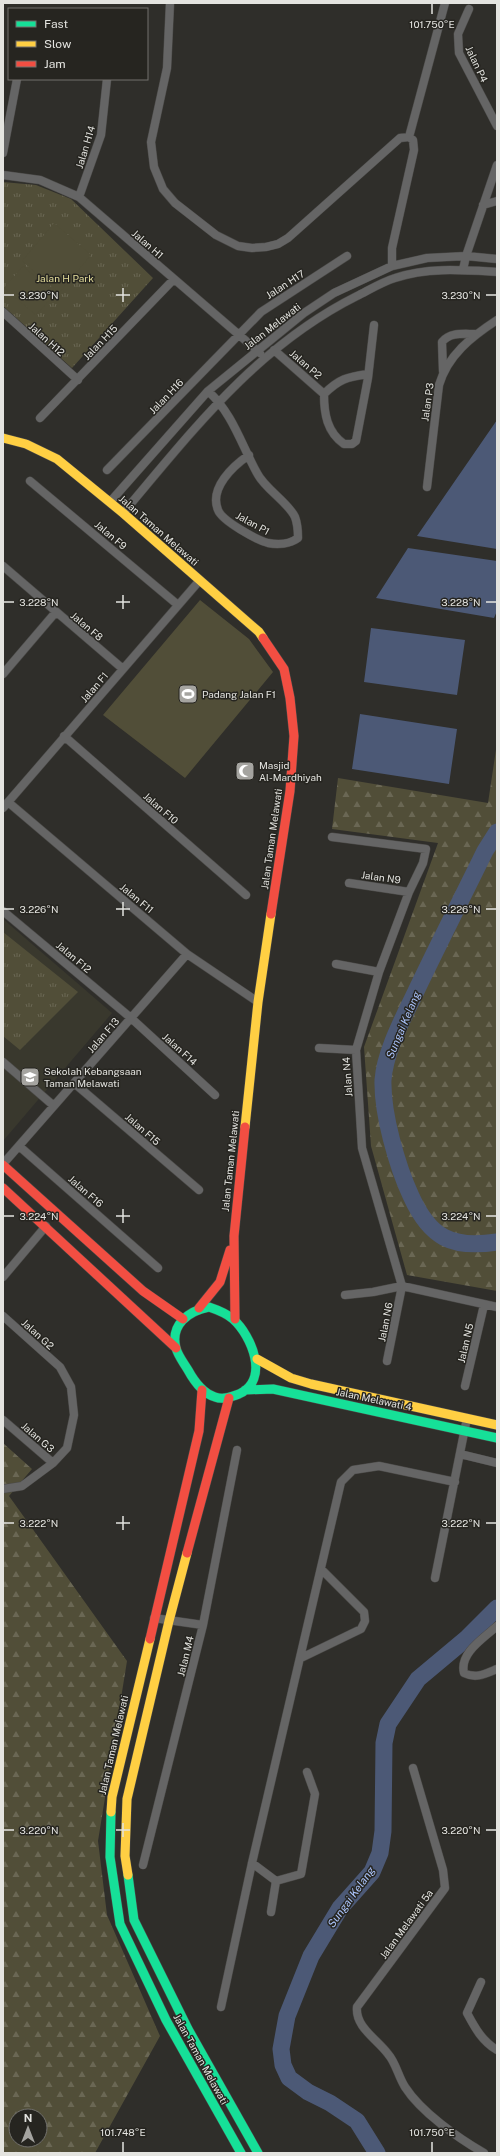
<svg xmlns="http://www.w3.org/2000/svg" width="500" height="2156" viewBox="0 0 500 2156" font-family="'Public Sans',sans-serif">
	<defs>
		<pattern id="forest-firs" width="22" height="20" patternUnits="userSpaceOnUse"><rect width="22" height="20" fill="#514e38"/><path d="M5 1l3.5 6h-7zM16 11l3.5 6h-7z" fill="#6a6754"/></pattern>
		<pattern id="park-tufts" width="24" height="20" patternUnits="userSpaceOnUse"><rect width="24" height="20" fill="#514e38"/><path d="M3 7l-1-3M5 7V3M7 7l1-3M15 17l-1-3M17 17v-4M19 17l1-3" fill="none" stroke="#6a6754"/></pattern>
	</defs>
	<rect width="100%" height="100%" fill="#2f2e2a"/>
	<path fill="#39382d" d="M3,919L112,1013L3,1141Z"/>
	<path fill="url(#forest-firs)" fill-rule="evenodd" d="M497,743V1291L407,1275L371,1146L364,1047L438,843L332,829L338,778L488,803Z
		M3,1443L32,1469L9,1496L127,1661L98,1841L107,1915L160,2036L95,2153H3ZM16,2116H40V2140H16Z"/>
	<path fill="url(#park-tufts)" d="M3,182L36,185L71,199L153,278L72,368L3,306Z
		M3,932L78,992L20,1050L3,1036Z"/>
	<path fill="#514e38" d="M54,223L91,255L59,293L22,261Z
		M23,266L55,294L36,315L4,288Z
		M200,600L249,639L273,672L185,778L103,715Z"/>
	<path fill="#4c5976" d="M497,420V549L417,536Z
		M408,548L497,561V611L494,618L376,598Z
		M371,628L465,640L457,695L364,682Z
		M360,714L457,729L449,784L352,769Z"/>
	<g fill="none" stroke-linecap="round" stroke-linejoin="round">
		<path stroke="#4c5976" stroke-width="17" d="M497,832L485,851C463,896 440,941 418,987C406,1013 385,1050 383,1080C382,1113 397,1166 411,1196C430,1238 452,1249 497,1242
			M377,2153L357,2121L330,2103L308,2092L289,2078L283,2065L281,2049L287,2016L311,1956L340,1908L372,1872L380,1853L383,1831L384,1743L388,1724L418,1679L467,1638L497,1608"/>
		<defs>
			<path id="street" d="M170,3L167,68L151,142L154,167L163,189L175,203L216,235L238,246L252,248L266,247L278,244L288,238L400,138L409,137L413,140L414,150L392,248V266
				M469,9L458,34L459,53L497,126
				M409,137L445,3
				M3,153L17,79
				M3,175L40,180L79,197L260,353
				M79,197L101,135L107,79
				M483,205L497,201
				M463,270L466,256L497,165
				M3,312L78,380
				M274,350L324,394
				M443,371L442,342C450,332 463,334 475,334
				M368,374C347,377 339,379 324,394C324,414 327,432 344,444H352L356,441L368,378L374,325
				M208,391C233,414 241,444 257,473C265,489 288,502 295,517C298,525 298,530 298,538C290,544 278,545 268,543C257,540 222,521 218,510C209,488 233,466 249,455
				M40,418L174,279
				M107,470L261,312L347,256
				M30,481L178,605
				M427,487L439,385C448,355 471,337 497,320
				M110,502L208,391L304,313L334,293L392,266L427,258L466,256L497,259
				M123,513C193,430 257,346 357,296C369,290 382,282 395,278C428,267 463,270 497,272
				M3,566L123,669
				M3,674L55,613
				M64,736L246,895
				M8,802L187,954L258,1002
				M3,808L200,580
				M332,837L426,849L423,863L409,892L379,972L356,1050L362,1148L402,1286L387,1361
				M349,883L409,892
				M3,911L131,1018L215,1095
				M336,964L379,972
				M319,1048L356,1050
				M3,1062L54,1106
				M74,1083L199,1190
				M19,1146L158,1268
				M3,1164L187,954
				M3,1277L46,1226
				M345,1295L373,1292L402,1286L497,1307
				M3,1316L60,1367L71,1387L74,1415L67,1448L53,1463L22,1486L3,1489
				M465,1386L484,1305
				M3,1420L53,1463
				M460,1454L497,1463
				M435,1578L467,1418
				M154,1618L203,1625
				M497,1626C484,1638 459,1653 464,1673C476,1679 485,1674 497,1669
				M301,1658L361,1629L365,1621L364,1612L322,1570
				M413,1768L443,1870L445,1888L357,2007C355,2027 377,2039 388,2054C396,2063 398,2076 405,2087C421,2112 458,2138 484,2153
				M252,1863L276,1881L301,1874L315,1794L307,1772
				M143,1865L203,1625L237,1450
				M271,1912L276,1881
				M481,1982L467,2013C475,2028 482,2041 497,2050
				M221,2007L252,1863L341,1482L353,1470L379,1466L455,1482"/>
			<path id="fast" d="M209,1307C218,1310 226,1313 233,1319C252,1336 270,1380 239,1394C231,1397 223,1400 215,1397C202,1393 194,1381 188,1370C184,1363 178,1356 176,1348C170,1325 188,1311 209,1307Z
				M245,1390L273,1389L497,1438
				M111,1812L110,1857L120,1924L166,2020L241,2153
				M128,1875L134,1920L188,2029L258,2153"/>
			<path id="slow" d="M3,438L26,444L57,459L123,513L259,632L263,638
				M245,1127L258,1002L271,914
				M257,1359L291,1378L311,1384L497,1425
				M111,1812L112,1797L150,1639
				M128,1875L125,1856L127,1799L169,1621L187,1553"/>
			<path id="jam" d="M263,638L284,669L290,698L294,736L290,791L271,914
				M3,1165L143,1291L183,1319
				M3,1188L176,1348
				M199,1308L220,1282L230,1250
				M235,1319L234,1236L245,1127
				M187,1553L229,1398
				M150,1639L199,1431L202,1390"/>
		</defs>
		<use href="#street" stroke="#4b4a48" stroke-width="9"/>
		<use href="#fast" stroke="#4b4a48" stroke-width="10"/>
		<use href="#slow" stroke="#4b4a48" stroke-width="10"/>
		<use href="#jam" stroke="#4b4a48" stroke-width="10"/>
		<use href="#street" stroke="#656565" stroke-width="8"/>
		<use href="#fast" stroke="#16e098" stroke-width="9"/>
		<use href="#slow" stroke="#ffcf43" stroke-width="9"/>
		<use href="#jam" stroke="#f24e42" stroke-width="9"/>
	</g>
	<path fill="none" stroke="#e4e4e0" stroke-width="1.5" d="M432,4V14M123,288V302M4,295H14M116,295H130M486,295H496M123,595V609M4,602H14M116,602H130M486,602H496M123,902V916M4,909H14M116,909H130M486,909H496M123,1209V1223M4,1216H14M116,1216H130M486,1216H496M123,1516V1530M4,1523H14M116,1523H130M486,1523H496M123,1823V1837M4,1830H14M116,1830H130M486,1830H496M123,2142V2152M432,2142V2152"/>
	<defs>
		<symbol id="stadium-square" viewBox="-11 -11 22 22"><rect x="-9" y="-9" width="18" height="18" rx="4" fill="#a5a4a0" stroke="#262520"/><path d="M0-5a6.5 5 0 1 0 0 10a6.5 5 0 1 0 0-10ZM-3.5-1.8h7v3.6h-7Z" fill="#fff"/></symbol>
		<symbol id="mosque-square" viewBox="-11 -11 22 22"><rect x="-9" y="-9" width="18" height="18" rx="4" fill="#a5a4a0" stroke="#262520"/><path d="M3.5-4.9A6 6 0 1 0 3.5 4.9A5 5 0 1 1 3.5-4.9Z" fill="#fff"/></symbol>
		<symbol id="school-square" viewBox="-11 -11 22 22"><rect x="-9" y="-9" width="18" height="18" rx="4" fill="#a5a4a0" stroke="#262520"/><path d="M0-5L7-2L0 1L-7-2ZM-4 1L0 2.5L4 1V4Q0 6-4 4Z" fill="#fff"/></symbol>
	</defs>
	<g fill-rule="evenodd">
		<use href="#stadium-square" x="177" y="683" width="22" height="22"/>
		<use href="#mosque-square" x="234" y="760" width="22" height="22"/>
		<use href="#school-square" x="19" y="1066" width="22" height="22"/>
	</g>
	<g text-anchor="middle" stroke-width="3" stroke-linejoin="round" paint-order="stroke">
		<g font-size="10" fill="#e4e4e0" stroke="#262520">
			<text transform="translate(477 64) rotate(65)" y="4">Jalan P4</text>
			<text transform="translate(85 147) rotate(-73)" y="4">Jalan H14</text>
			<text transform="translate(148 244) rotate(41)" y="4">Jalan H1</text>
			<text transform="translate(285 284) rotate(-33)" y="4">Jalan H17</text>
			<text transform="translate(272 326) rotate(-38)" y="4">Jalan Melawati</text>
			<text transform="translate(47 339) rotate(42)" y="4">Jalan H12</text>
			<text transform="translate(100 342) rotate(-46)" y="4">Jalan H15</text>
			<text transform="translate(306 364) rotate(41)" y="4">Jalan P2</text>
			<text transform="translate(166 396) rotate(-46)" y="4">Jalan H16</text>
			<text transform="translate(427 402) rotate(-82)" y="4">Jalan P3</text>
			<text transform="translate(253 523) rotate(29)" y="4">Jalan P1</text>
			<text transform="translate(159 530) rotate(41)" y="4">Jalan Taman Melawati</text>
			<text transform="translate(111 535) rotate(40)" y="4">Jalan F9</text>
			<text transform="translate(87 626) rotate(40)" y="4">Jalan F8</text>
			<text transform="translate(94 687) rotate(-49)" y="4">Jalan F1</text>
			<text transform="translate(161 808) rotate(41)" y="4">Jalan F10</text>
			<text transform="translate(271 839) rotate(-82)" y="4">Jalan Taman Melawati</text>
			<text transform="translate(381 877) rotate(8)" y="4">Jalan N9</text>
			<text transform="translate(137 898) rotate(40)" y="4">Jalan F11</text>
			<text transform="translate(74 957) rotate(40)" y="4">Jalan F12</text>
			<text transform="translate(103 1035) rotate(-49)" y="4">Jalan F13</text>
			<text transform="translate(180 1049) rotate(42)" y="4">Jalan F14</text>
			<text transform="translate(347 1077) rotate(-94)" y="4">Jalan N4</text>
			<text transform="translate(143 1129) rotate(41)" y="4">Jalan F15</text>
			<text transform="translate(230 1161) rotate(-84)" y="4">Jalan Taman Melawati</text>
			<text transform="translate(86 1191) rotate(41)" y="4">Jalan F16</text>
			<text transform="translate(385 1322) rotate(-79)" y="4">Jalan N6</text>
			<text transform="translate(38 1334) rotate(42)" y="4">Jalan G2</text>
			<text transform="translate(465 1343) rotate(-77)" y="4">Jalan N5</text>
			<text transform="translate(374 1399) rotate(12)" y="4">Jalan Melawati 4</text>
			<text transform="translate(38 1437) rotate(41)" y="4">Jalan G3</text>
			<text transform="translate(185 1656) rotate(-76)" y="4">Jalan M4</text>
			<text transform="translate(113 1745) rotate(-77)" y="4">Jalan Taman Melawati</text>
			<text transform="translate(406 1924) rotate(-54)" y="4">Jalan Melawati 5a</text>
			<text transform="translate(201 2059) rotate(61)" y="4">Jalan Taman Melawati</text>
		</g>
		<g font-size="10" fill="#e4dd9b" stroke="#262520">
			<text x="65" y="282">Jalan H Park</text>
		</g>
		<g font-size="10" fill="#e4e4e0" stroke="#262520" text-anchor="start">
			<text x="202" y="698">Padang Jalan F1</text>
			<text x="259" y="769">Masjid<tspan x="259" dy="12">Al-Mardhiyah</tspan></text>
			<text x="44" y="1075">Sekolah Kebangsaan<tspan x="44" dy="12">Taman Melawati</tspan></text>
		</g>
		<g font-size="11" font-style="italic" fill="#abc4fc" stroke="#262520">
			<text transform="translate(403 1025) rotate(-67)" y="4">Sungai Kelang</text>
			<text transform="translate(351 1897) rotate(-54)" y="4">Sungai Kelang</text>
		</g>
	</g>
	<g font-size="10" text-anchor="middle" fill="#e4e4e0" stroke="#262520" stroke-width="3" stroke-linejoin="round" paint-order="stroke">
		<text x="432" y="28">101.750°E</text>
		<text x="39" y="299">3.230°N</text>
		<text x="461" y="299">3.230°N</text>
		<text x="39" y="606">3.228°N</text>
		<text x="461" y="606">3.228°N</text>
		<text x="39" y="913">3.226°N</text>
		<text x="461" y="913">3.226°N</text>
		<text x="39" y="1220">3.224°N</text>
		<text x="461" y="1220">3.224°N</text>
		<text x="39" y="1527">3.222°N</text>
		<text x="461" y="1527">3.222°N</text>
		<text x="39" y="1834">3.220°N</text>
		<text x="461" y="1834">3.220°N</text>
		<text x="123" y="2136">101.748°E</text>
		<text x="432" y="2136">101.750°E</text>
	</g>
	<rect width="500" height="2156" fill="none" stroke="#e4e4e0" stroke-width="8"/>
	<rect x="8" y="8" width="140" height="72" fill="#262520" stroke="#72716d"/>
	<rect x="16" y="21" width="20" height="6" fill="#16e098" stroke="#72716d"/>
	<text x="44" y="28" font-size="12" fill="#e4e4e0">Fast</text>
	<rect x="16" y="41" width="20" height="6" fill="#ffcf43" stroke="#72716d"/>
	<text x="44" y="48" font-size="12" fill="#e4e4e0">Slow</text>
	<rect x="16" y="61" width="20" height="6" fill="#f24e42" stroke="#72716d"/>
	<text x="44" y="68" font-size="12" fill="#e4e4e0">Jam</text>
	<g transform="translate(28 2128)"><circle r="19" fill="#262520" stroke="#72716d"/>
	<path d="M0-3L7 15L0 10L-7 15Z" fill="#a5a4a0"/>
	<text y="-6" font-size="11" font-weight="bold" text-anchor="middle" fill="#e4e4e0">N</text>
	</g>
</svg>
